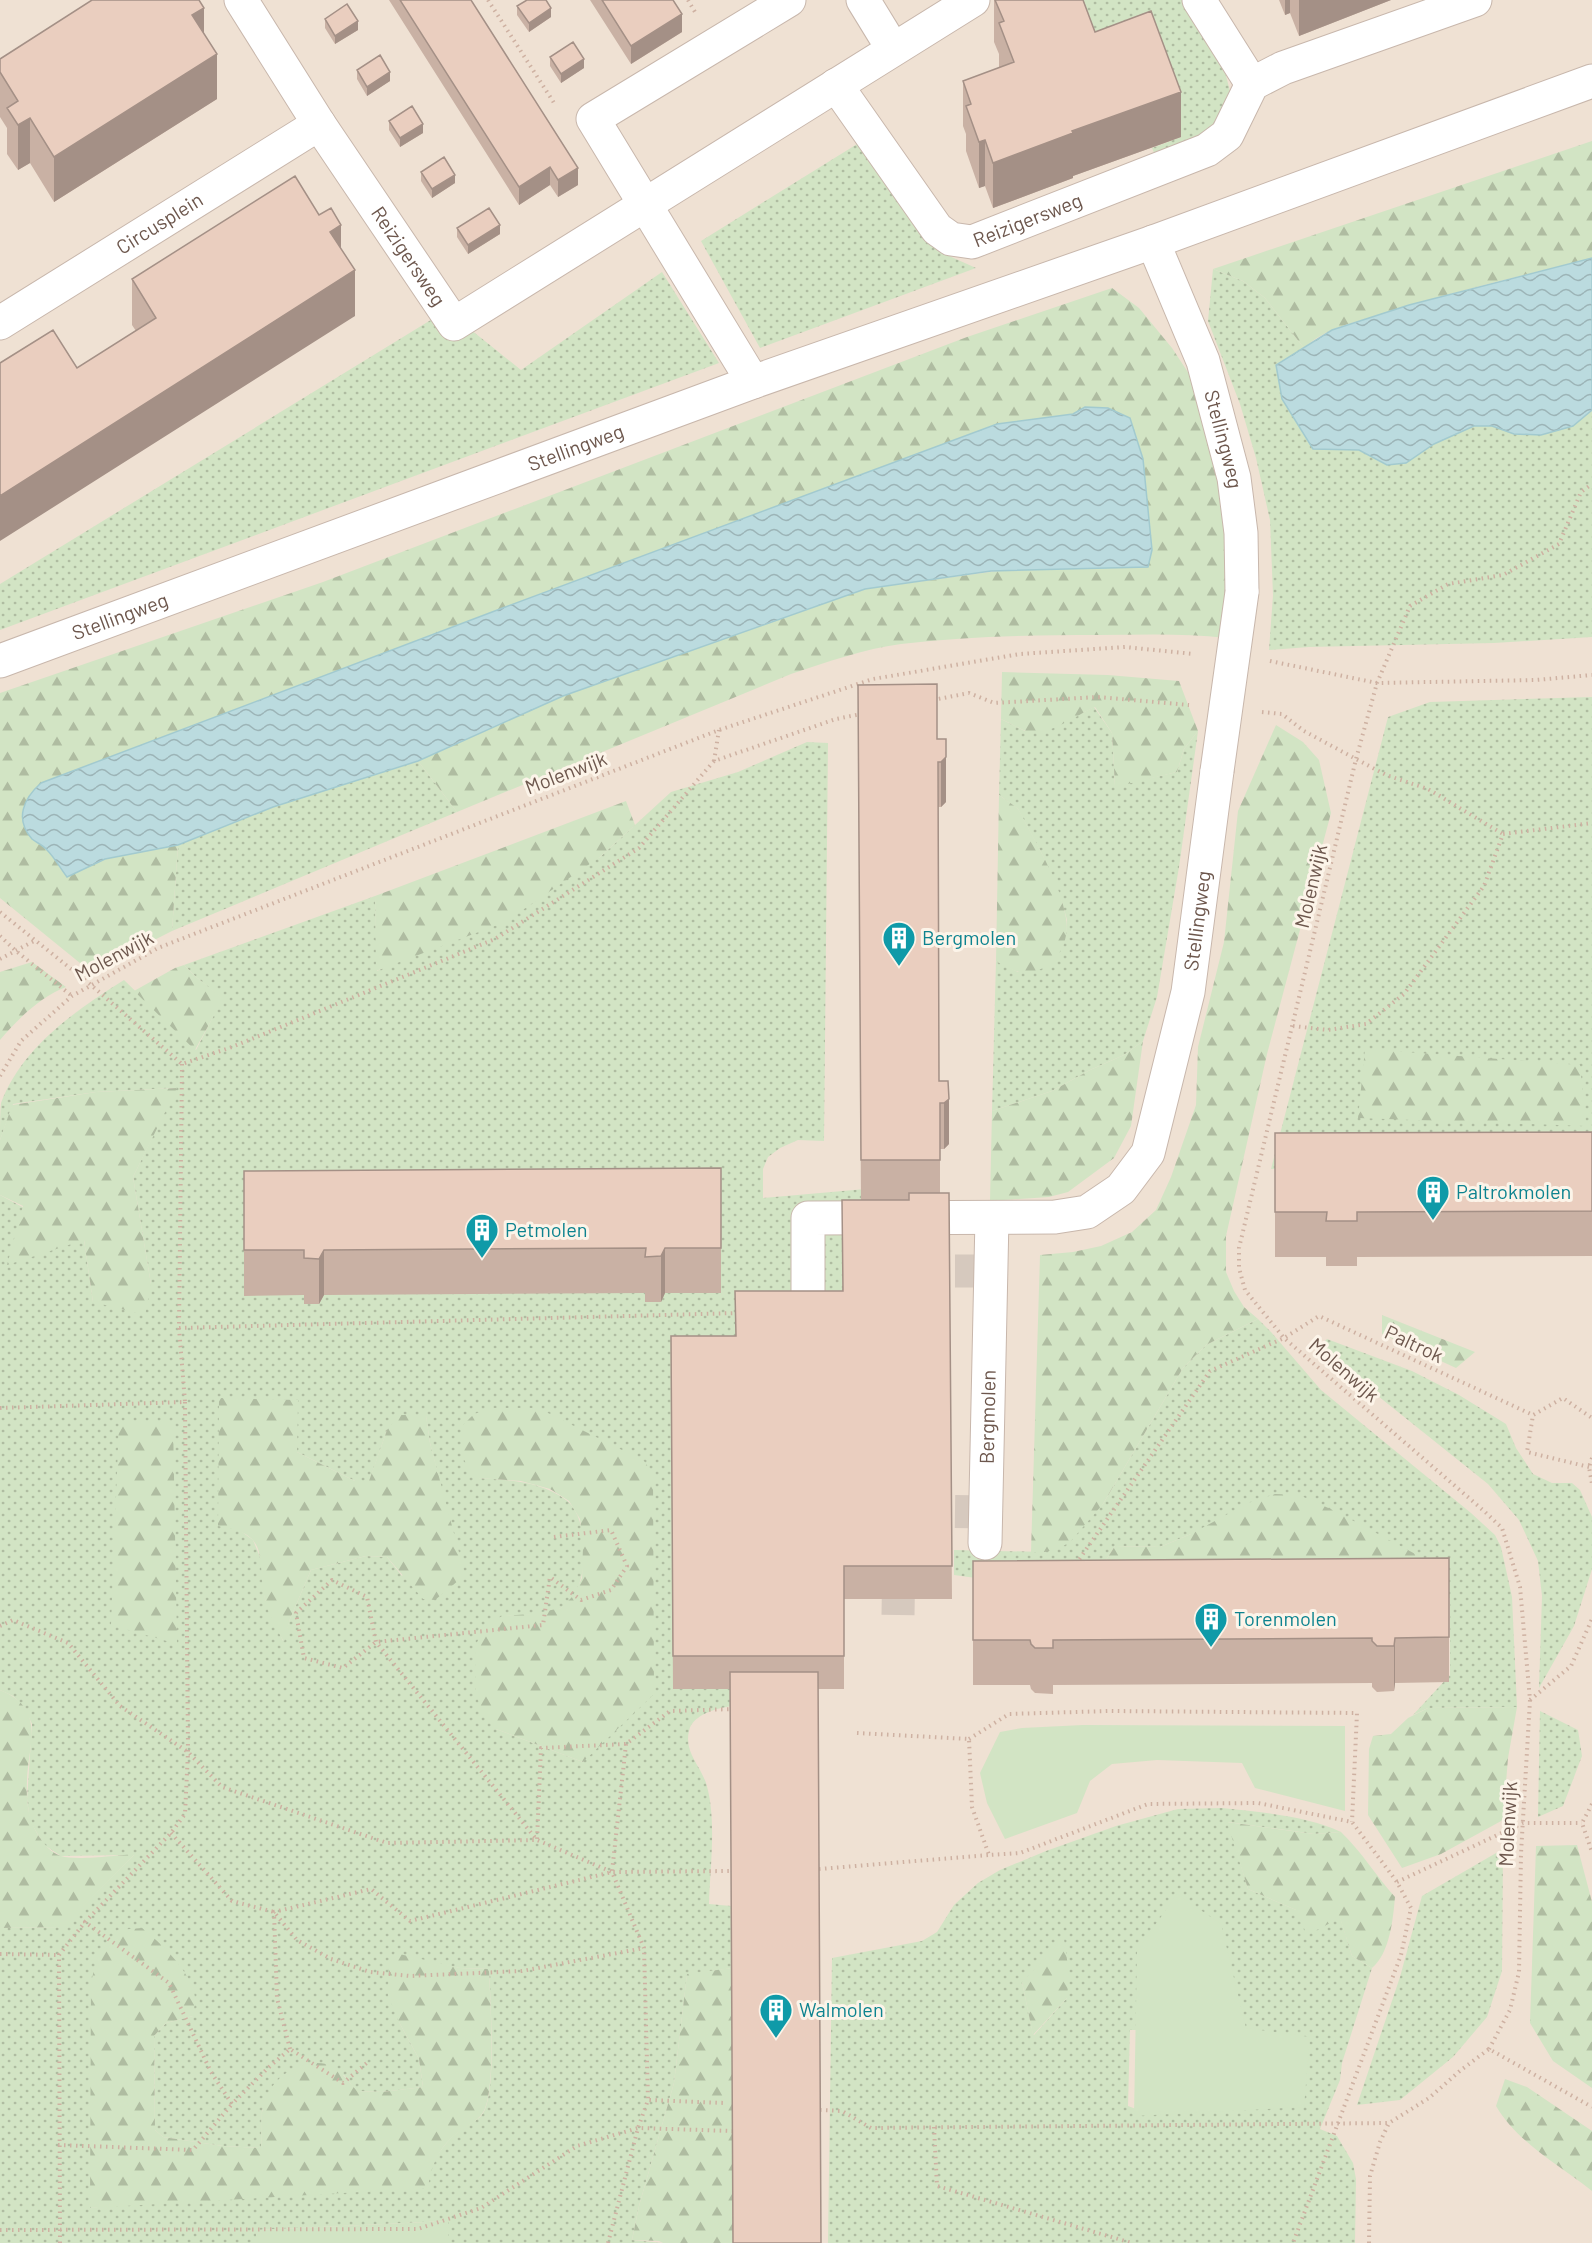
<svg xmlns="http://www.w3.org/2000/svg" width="1592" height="2243" viewBox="0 0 1592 2243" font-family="Barlow,sans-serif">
	<defs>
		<pattern id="grass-dots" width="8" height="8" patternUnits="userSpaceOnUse" patternTransform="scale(1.5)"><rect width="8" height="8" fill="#d2e4c4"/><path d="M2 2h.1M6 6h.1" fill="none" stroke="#afbca1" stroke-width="1.8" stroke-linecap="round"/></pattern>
		<pattern id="forest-firs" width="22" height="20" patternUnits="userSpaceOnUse" patternTransform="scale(1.5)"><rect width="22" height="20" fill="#d2e4c4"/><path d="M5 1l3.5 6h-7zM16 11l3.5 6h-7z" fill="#afbca1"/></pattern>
		<pattern id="water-waves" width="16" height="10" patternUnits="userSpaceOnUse" patternTransform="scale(1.5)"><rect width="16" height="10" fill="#bbdbdf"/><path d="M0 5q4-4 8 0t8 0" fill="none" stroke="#9cb4b7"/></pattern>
	</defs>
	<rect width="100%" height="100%" fill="#f9efe3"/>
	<path fill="#efe1d3" d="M0,0H1592V2243H0Z"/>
	<path fill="url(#grass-dots)" fill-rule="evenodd" d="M1033,0H1185L1222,60L1232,99L1209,136L1158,162L1152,148L1181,137L1109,68L1082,0Z
		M862,141L930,243L947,255L976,268L760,348L701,241Z
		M1213,269L1243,281L1265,298L1304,348L1276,365L1282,399L1313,449L1359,450L1387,465L1406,463L1434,444L1474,426H1492L1514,434L1573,426L1592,410V637L1494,643L1309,647L1269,650L1273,595L1270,520L1256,458L1240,404L1208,321Z
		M662,272L719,363L0,630V584L439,315L465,325L521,370Z
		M1592,697V1160L1271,1169L1388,717L1430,702Z
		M1094,707L1112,733L1115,786L1177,772L1184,749L1198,731L1179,867L1157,997L1143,1041L1124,1055L1090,1070L1052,1091L992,1111L996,961L1018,972L1066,934L1067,920L1062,902L1043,856L1018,809L999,795L1001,719L1025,731L1059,725Z
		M807,742L828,743L824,1141L798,1140L780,1148L768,1157L763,1169V1198L877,1188L843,1324L736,1369L739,1705C723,1707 693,1712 689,1731C684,1752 700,1765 706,1783C717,1818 710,1868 709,1904L731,1906L732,1968L687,1975L674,2083L639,2206L632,2240L663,2243H448V2221L256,2230V2243H0V1928L62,1927L134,1855L61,1856L44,1845L30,1821L27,1799L32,1724L24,1707L13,1696L0,1690V1195L84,1240L93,1302L151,1284L133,1177L176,1088L96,1092L13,1104L0,1140C0,1129 0,1113 1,1103C22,1047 76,1010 124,980L196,1050L222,999L195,976L184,965L375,896L377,971L600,857L671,792L738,772ZM426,1416L430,1443L446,1507L402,1576L387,1557L366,1556L311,1570L290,1619L283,1641L265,1599L261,1559L253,1540L238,1529L297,1452L355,1481L369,1482L387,1430ZM653,1474L583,1762L496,1729L502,1616C518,1615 546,1616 561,1608C591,1593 591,1518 566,1500C541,1481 509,1480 478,1478ZM118,1930L193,2016L166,2023L154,2036L155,2130L163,2137L223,2146L261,2148L262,2110L344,2075L356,2091L382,2092L423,2087L419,2059L399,2022L433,1963L460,1968L489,1969C490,1997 498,2098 481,2116C475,2122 465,2126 458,2132C446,2141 437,2155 430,2168L90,2208Z
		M418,761L457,812L172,931L178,845L273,807Z
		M1258,1319L1271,1332L1321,1390L1471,1513L1495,1535L1501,1547L1512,1597L1517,1707L1428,1708L1413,1715L1450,1675V1598L1425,1597L1191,1534L1160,1547L1115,1546L1085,1593L954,1575V1550L1045,1552L1103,1504L1183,1368L1206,1345Z
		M1327,1339L1412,1371L1459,1395L1506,1424L1516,1448L1533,1474L1552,1483H1572L1580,1490L1592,1517V1569L1574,1626L1539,1688L1542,1596L1538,1561L1519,1520L1488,1484L1318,1348Z
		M1540,1711L1578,1730L1582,1756L1563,1806L1538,1817Z
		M1222,1808C1259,1812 1307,1816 1341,1832L1314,1834L1228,1822L1248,1889L1296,1910L1340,1917L1352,1956L1372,1968L1342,2063L1340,2080L1320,2129L1337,2136L1353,2163L1356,2179L1355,2243H828L832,1958L922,1941L937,1932L954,1905L978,1883L1000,1870L1046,1851L1116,1826L1178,1809ZM1022,1982L1067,1998L1034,2035L1033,2034ZM1130,2030H1151L1144,2112L1128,2106Z
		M1503,1849L1502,1971L1487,2017L1453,2057L1400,2100L1357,2105L1400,1977L1422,1896Z"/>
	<path fill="url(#forest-firs)" d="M1592,141V258C1522,276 1451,292 1383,314C1355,322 1325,328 1304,348L1265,298L1243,281L1213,269Z
		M1112,288L1139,308L1172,348L1197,386L1228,517L1226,638C1184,633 1141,635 1098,635C1033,635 966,636 901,644C864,649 827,662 791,674L457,812L418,761L563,696L865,589L1152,550L1143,459L1130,418L1085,407L1073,414L997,424L500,609L41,783L32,839L47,849L67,877L105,859L178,845L172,931L91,972L0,898V693L323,582L967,337Z
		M1002,672L1108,675L1179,681L1198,731L1184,749L1177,772L1115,787L1112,733L1095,707C1074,716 1047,739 1023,730C1016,727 1008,722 1001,719Z
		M1276,725L1303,742L1319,760L1331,813L1267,1054L1226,1236V1272L1234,1291L1244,1307L1258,1319L1206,1345L1183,1368L1103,1504L1070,1542L1058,1549L1045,1552H1031L1040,1255L1073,1252L1101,1246L1132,1232L1156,1210L1171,1177L1196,1105L1198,1047L1224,942L1238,811Z
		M999,795C1005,800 1013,804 1018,809C1022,814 1025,823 1029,829C1043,856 1061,887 1066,918C1071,946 1051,975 1021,972C1012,971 1003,965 996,961Z
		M626,801L635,825L600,857L505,922L376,971L375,896Z
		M32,962L66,987C41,996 17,1020 0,1040V972Z
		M184,965L195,976L223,999L195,1050L134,991L175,968Z
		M1143,1041L1131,1126L1114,1158L1068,1192L1049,1197L990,1201L992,1111L1052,1091L1090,1070L1124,1055Z
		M1365,1049L1580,1065L1586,1126L1358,1118Z
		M177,1088L133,1177L151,1284L145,1315L93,1302L84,1240L7,1265L23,1206L0,1195V1140L12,1105L96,1092Z
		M1382,1315L1475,1352L1456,1368L1382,1334Z
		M219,1398L298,1400L297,1452L355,1481H369L387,1430L399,1415H426L430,1443L465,1575L435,1600L423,1599L387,1557L366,1556L311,1570L290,1619L284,1642C276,1628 268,1614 265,1599C256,1558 272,1534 218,1526Z
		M492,1408H538L644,1461L653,1474L654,1694L583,1762L496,1729L482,1711L476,1694L475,1646L485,1627L502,1616L532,1614L561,1608L573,1596L582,1578L583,1546L580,1519L569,1501L550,1489L521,1481L478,1478L469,1470L461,1453L462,1426L474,1414Z
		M173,1421L177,1644L111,1625L119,1422Z
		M1275,1494L1299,1495L1335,1511L1419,1556L1423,1566L1085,1593L1115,1546L1160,1547L1191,1534L1248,1503Z
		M0,1690C47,1709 28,1744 27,1781C26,1801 28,1818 38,1835C43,1843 51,1853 61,1856C76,1861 118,1855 135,1854L63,1927H66L0,1928Z
		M1517,1707L1508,1758L1503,1820L1441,1854L1402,1868L1368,1815L1369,1749L1373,1736L1391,1734L1408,1718L1428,1708Z
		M1227,1822L1314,1834L1341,1832C1362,1852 1376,1876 1395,1897C1393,1919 1390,1953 1372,1968L1352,1956L1340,1918L1307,1935L1296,1910L1248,1889Z
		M1577,1845L1592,1902V2088L1553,2061L1530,2023L1536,1846Z
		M142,1928C161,1943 187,1968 194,1992C196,1999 194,2009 193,2016L166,2023L154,2036L155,2130L163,2137L223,2146L261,2148C262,2132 259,2113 266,2098C275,2075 302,2059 326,2064C340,2068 348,2081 357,2091L382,2092L423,2087L419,2059L399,2022L388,1995L389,1964L395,1953L460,1968L489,1969C490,1997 497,2095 482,2114C477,2121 467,2126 460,2131C440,2145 431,2165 428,2188L90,2208L91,1982L99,1951L118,1930Z
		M1064,1939L1069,1973L1067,1998L1033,2035L1022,1982Z
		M732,1968L733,2243H663L659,2241L632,2240L639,2206L674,2083L687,1974Z
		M1505,2079L1527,2087L1592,2131V2191C1559,2165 1518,2143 1496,2106Z"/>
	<path fill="#d2e4c4" d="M1083,1725L1345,1726V1811L1255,1788L1242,1763L1157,1760L1112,1764L1090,1781L1077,1813L1005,1839L987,1803L980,1773L1000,1732L1022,1728Z
		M1177,1894L1221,1924L1246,2028L1310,2037L1304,2107L1134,2116L1137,1951Z
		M448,2221V2243H256V2230Z"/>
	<path fill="url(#water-waves)" stroke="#a2cacf" stroke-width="1.5" d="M1592,258V410L1573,426L1541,435L1514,434L1492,426H1474L1434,444L1406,463L1387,465L1359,450L1313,449L1282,399L1276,365L1332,330L1409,305Z
		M1085,407L1108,408L1130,418L1143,459L1152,550L1148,567L991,571L865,589L563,696L418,761L273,807L178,845L105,859L67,877C60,868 55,858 47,850C43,845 37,843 32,839C14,819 24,798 41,783L500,609L997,424L1073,414Z"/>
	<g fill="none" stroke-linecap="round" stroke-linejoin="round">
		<path stroke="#d6c9be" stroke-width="33" stroke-dasharray="33 16" stroke-linecap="butt" d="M906,1271H991
			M906,1511L986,1512
			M898,1615L899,1553"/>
		<defs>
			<g id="minor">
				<path id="s1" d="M241,0L319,124L454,324L973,0"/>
				<path d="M863,0L893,49"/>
				<path d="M1199,0L1252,84"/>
				<path id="s2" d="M836,85L937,229L951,239L972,242L1207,150L1227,135L1252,84L1283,68L1475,0"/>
				<path id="s3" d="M1153,242L1203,361L1234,478L1241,533L1242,592"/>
				<path id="s4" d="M0,323L319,124"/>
				<path d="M753,382L593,119L789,0"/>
				<path id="s5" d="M0,661L753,382L1153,242L1592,81"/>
				<path id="s6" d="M808,1311V1218L1055,1217L1087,1212L1121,1189L1148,1153L1188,992L1217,771"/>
				<path id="s7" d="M985,1543L992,1218"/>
			</g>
		</defs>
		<use href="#minor" stroke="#c8b7ac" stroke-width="35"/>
		<path stroke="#ceb1a2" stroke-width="4" stroke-dasharray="1.5 4.5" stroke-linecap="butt" d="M488,0L556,106
			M688,0L695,12
			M1270,661L1377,683L1536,680L1592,675
			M933,700L969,693L994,703L1098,697L1189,705
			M1262,712L1282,714L1304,731L1356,759L1386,775L1428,789L1503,834
			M714,761L719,730
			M0,912L91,985L182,1064L232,1047L495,939L639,848L714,761L836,719L861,714
			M0,936L16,951L72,996
			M0,959L36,940
			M1293,1026L1328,1030L1366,1024L1404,994L1484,886L1503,834L1592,823
			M182,1064L179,1328L738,1313
			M0,1076L21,1041L72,996L158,948L719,730L873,679L1020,654L1125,647L1194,654
			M185,1402L188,1752L185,1814L171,1833L85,1922L169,1983L211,2072L232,2104L268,2068L290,2049L343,2083L368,2062
			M0,1408L185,1402L179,1328
			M1592,1458L1589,1467L1592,1484
			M1589,1467L1527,1452L1533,1415L1563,1398L1592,1418
			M554,1537L611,1530L627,1566L611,1590L581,1600L550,1577L543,1625L376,1642L343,1668L304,1658L296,1613L332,1580L367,1597L376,1642L537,1840L612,1872
			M1076,1564L1210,1371L1284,1338L1319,1316L1533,1415
			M0,1626L13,1620L68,1643L120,1706L188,1752L222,1787L387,1843L537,1840L541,1748L626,1744L670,1711L733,1709
			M1530,1700L1571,1666L1592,1619
			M857,1733L969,1739L972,1807L989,1855L1020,1853L1148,1804L1258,1803L1352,1822L1397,1882L1411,1908L1401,1955L1293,2243
			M969,1739L1009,1714L1109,1711L1357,1713L1352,1822
			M626,1744L612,1872L644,1948L648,2100
			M1592,1804L1582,1823L1592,1852
			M171,1833L232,1901L274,1912L297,1940L331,1959L370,1972L410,1976L522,1971L644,1948
			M819,1869L989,1855
			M1397,1882L1523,1823H1582
			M0,1954L59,1955
			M290,2049L277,1998L274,1912L371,1889L410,1921L612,1872L731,1871
			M1489,2049L1510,2010L1519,1972L1521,1853L1530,1700L1520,1587L1502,1528L1484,1511L1284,1338L1245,1290L1239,1268V1248L1356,759L1377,683L1410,606L1448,584L1503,575L1559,544L1581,492L1592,484
			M820,2110L842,2111L871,2128L1389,2123
			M934,2127L937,2186L1132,2243
			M58,2145L193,2150L232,2104
			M0,2230L418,2229L481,2208L577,2146L638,2128L733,2131
			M60,2243L59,1955L85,1922
			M608,2243L638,2128L648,2100L725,2103
			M1369,2243L1370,2176L1380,2142L1389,2123L1429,2098L1461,2070L1489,2049L1592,2107"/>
		<use href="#minor" stroke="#fff" stroke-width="33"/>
		<defs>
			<path id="minor-bridge" d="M1217,771L1242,592"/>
		</defs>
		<use href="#minor-bridge" stroke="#c8b7ac" stroke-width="35" stroke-linecap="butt"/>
		<use href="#minor-bridge" stroke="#fff" stroke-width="33"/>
	</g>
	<path fill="#c9b1a4" d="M389,0H471L578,185L558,197L550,185L519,205Z
		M590,0H673L682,32L631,64Z
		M994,0H1083L1095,32L1181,137L1073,176V178L993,208L985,186L979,188L966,151V134L963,126V81L999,68V54L994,42Z
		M1279,0H1391L1299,36L1290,13L1285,15Z
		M517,6L551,17L529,32L517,15Z
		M325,19L358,30L335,44L325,28Z
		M204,33L217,99L54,202L30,163L18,170L7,154V128L0,117V59Z
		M550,57L584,68L561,83L550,66Z
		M357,70L390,81L367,96L357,79Z
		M389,121L423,133L400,147L389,130Z
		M421,172L455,183L432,198L421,181Z
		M457,228L500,234L468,254L457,237Z
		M341,250L355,316L77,368L136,331L132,325V279Z
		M858,685L937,739H946V802L941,807H938L939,1081H948L949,1144L944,1149H940V1193H949L952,1599H844V1689H673L671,1336H735L842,1291L861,1200Z
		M1592,1132V1256L1357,1257V1266H1326V1257H1275V1133Z
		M721,1168V1293H665L661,1302H645V1293L324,1295L319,1304H304V1295L244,1296V1171Z
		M1449,1558V1682L1395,1683L1394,1691L1377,1692L1372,1687V1683L1053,1685V1694L1035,1693L1031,1689L1030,1685H973V1561Z"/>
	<path fill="#a49086" d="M1285,0H1290V13L1285,15Z
		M1299,0H1391L1299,36Z
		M204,8V53L192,15Z
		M551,8V17L529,32V23Z
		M682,14V32L631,64V46Z
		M358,21V30L335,44V36Z
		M217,54V99L54,202V157Z
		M584,59V68L561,83V74Z
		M390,72V81L367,96V87Z
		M1181,92V137L1073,176V178L993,208V163L1072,131Z
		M30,118V163L18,170V125Z
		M423,124V133L400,147V138Z
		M985,140V186L979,188V142Z
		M550,167V185L519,205V187Z
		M578,168V185L558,197V180Z
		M455,175V183L432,198V189Z
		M341,225V270L330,232Z
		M500,225V234L468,254V245Z
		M355,270V316L0,541V496Z
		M946,757V802L941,807V762Z
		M949,1099V1144L944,1149V1103Z
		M665,1248V1293L661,1302V1256Z
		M324,1250V1295L319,1304V1259Z
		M1395,1638V1683L1394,1691V1646Z"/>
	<path fill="#eacebf" stroke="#a49086" stroke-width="1.5" d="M92,0H199L204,8L192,15L217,54L54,157L30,118L18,125L7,108L18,101L0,72V59Z
		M400,0H471L578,168L558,180L550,167L519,187Z
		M527,0H546L551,8L529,23L517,6Z
		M602,0H673L682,14L631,46Z
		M995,0H1083L1095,32L1151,11L1181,92L1072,131L1073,133L993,163L985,140L979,142L966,106L971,104L963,81L1014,62L999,23L1004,21Z
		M347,4L358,21L335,36L325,19Z
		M573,42L584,59L561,74L550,57Z
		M380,55L390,72L367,87L357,70Z
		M412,106L423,124L400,138L389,121Z
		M444,157L455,175L432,189L421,172Z
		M295,176L319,215L331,208L341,225L330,232L355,270L0,496V363L53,330L77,368L156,318L132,279Z
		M489,208L500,225L468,245L457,228Z
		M937,684V739H946V757L941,762H938L939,1081H948L949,1099L944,1103H940V1160H861L858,685Z
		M1592,1132V1211L1357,1212V1221H1326L1327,1212H1275V1133Z
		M721,1168V1248H665L661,1256L645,1257L646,1248L324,1250L319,1259L304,1258V1250H244V1171Z
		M909,1193H949L952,1566H844V1656H673L671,1336H736L735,1291H843L842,1200H909Z
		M1449,1558V1637L1395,1638L1394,1646H1377L1372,1641V1638L1053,1640V1648H1035L1031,1644L1030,1640H973V1561Z
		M730,1672H818L821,2243H733Z"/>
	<defs>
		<symbol id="building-pin" viewBox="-11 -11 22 30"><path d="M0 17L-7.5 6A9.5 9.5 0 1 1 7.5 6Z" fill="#0f9aa8" stroke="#fcf4e9"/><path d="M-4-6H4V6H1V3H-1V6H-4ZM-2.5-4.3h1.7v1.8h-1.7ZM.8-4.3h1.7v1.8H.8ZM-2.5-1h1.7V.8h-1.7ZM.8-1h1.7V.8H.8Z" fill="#fff"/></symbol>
	</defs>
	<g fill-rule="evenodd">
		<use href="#building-pin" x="880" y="919" width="38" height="52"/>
		<use href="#building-pin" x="1414" y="1173" width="38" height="52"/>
		<use href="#building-pin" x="463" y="1211" width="38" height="52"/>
		<use href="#building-pin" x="1192" y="1600" width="38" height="52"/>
		<use href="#building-pin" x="757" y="1991" width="38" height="52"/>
	</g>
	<g text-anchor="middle" stroke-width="6" stroke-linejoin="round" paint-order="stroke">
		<g font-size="20" fill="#6d574d" stroke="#fcf4e9">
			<text dy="7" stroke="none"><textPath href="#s2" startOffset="274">Reizigersweg</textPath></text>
			<text dy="7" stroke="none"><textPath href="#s4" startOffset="188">Circusplein</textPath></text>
			<text dy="7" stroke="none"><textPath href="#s1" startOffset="306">Reizigersweg</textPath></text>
			<text dy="7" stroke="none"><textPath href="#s3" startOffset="210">Stellingweg</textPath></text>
			<text dy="7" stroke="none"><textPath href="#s5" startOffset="614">Stellingweg</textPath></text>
			<text dy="7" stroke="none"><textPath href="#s5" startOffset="128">Stellingweg</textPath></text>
			<text transform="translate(566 773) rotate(-21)" y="7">Molenwijk</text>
			<text transform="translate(1311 886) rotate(-77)" y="7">Molenwijk</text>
			<text dy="7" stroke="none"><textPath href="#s6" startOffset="696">Stellingweg</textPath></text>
			<text transform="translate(114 956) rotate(-28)" y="7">Molenwijk</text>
			<text transform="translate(1414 1344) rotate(25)" y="7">Paltrok</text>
			<text transform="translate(1344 1370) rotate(41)" y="7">Molenwijk</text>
			<text dy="7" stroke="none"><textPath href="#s7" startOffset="126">Bergmolen</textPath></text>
			<text transform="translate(1508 1824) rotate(-87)" y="7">Molenwijk</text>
		</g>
		<g font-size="20" fill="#0d838f" stroke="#fcf4e9" text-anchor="start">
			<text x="922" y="945">Bergmolen</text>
			<text x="1456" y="1199">Paltrokmolen</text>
			<text x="505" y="1237">Petmolen</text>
			<text x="1234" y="1626">Torenmolen</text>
			<text x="799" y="2017">Walmolen</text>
		</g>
	</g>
</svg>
